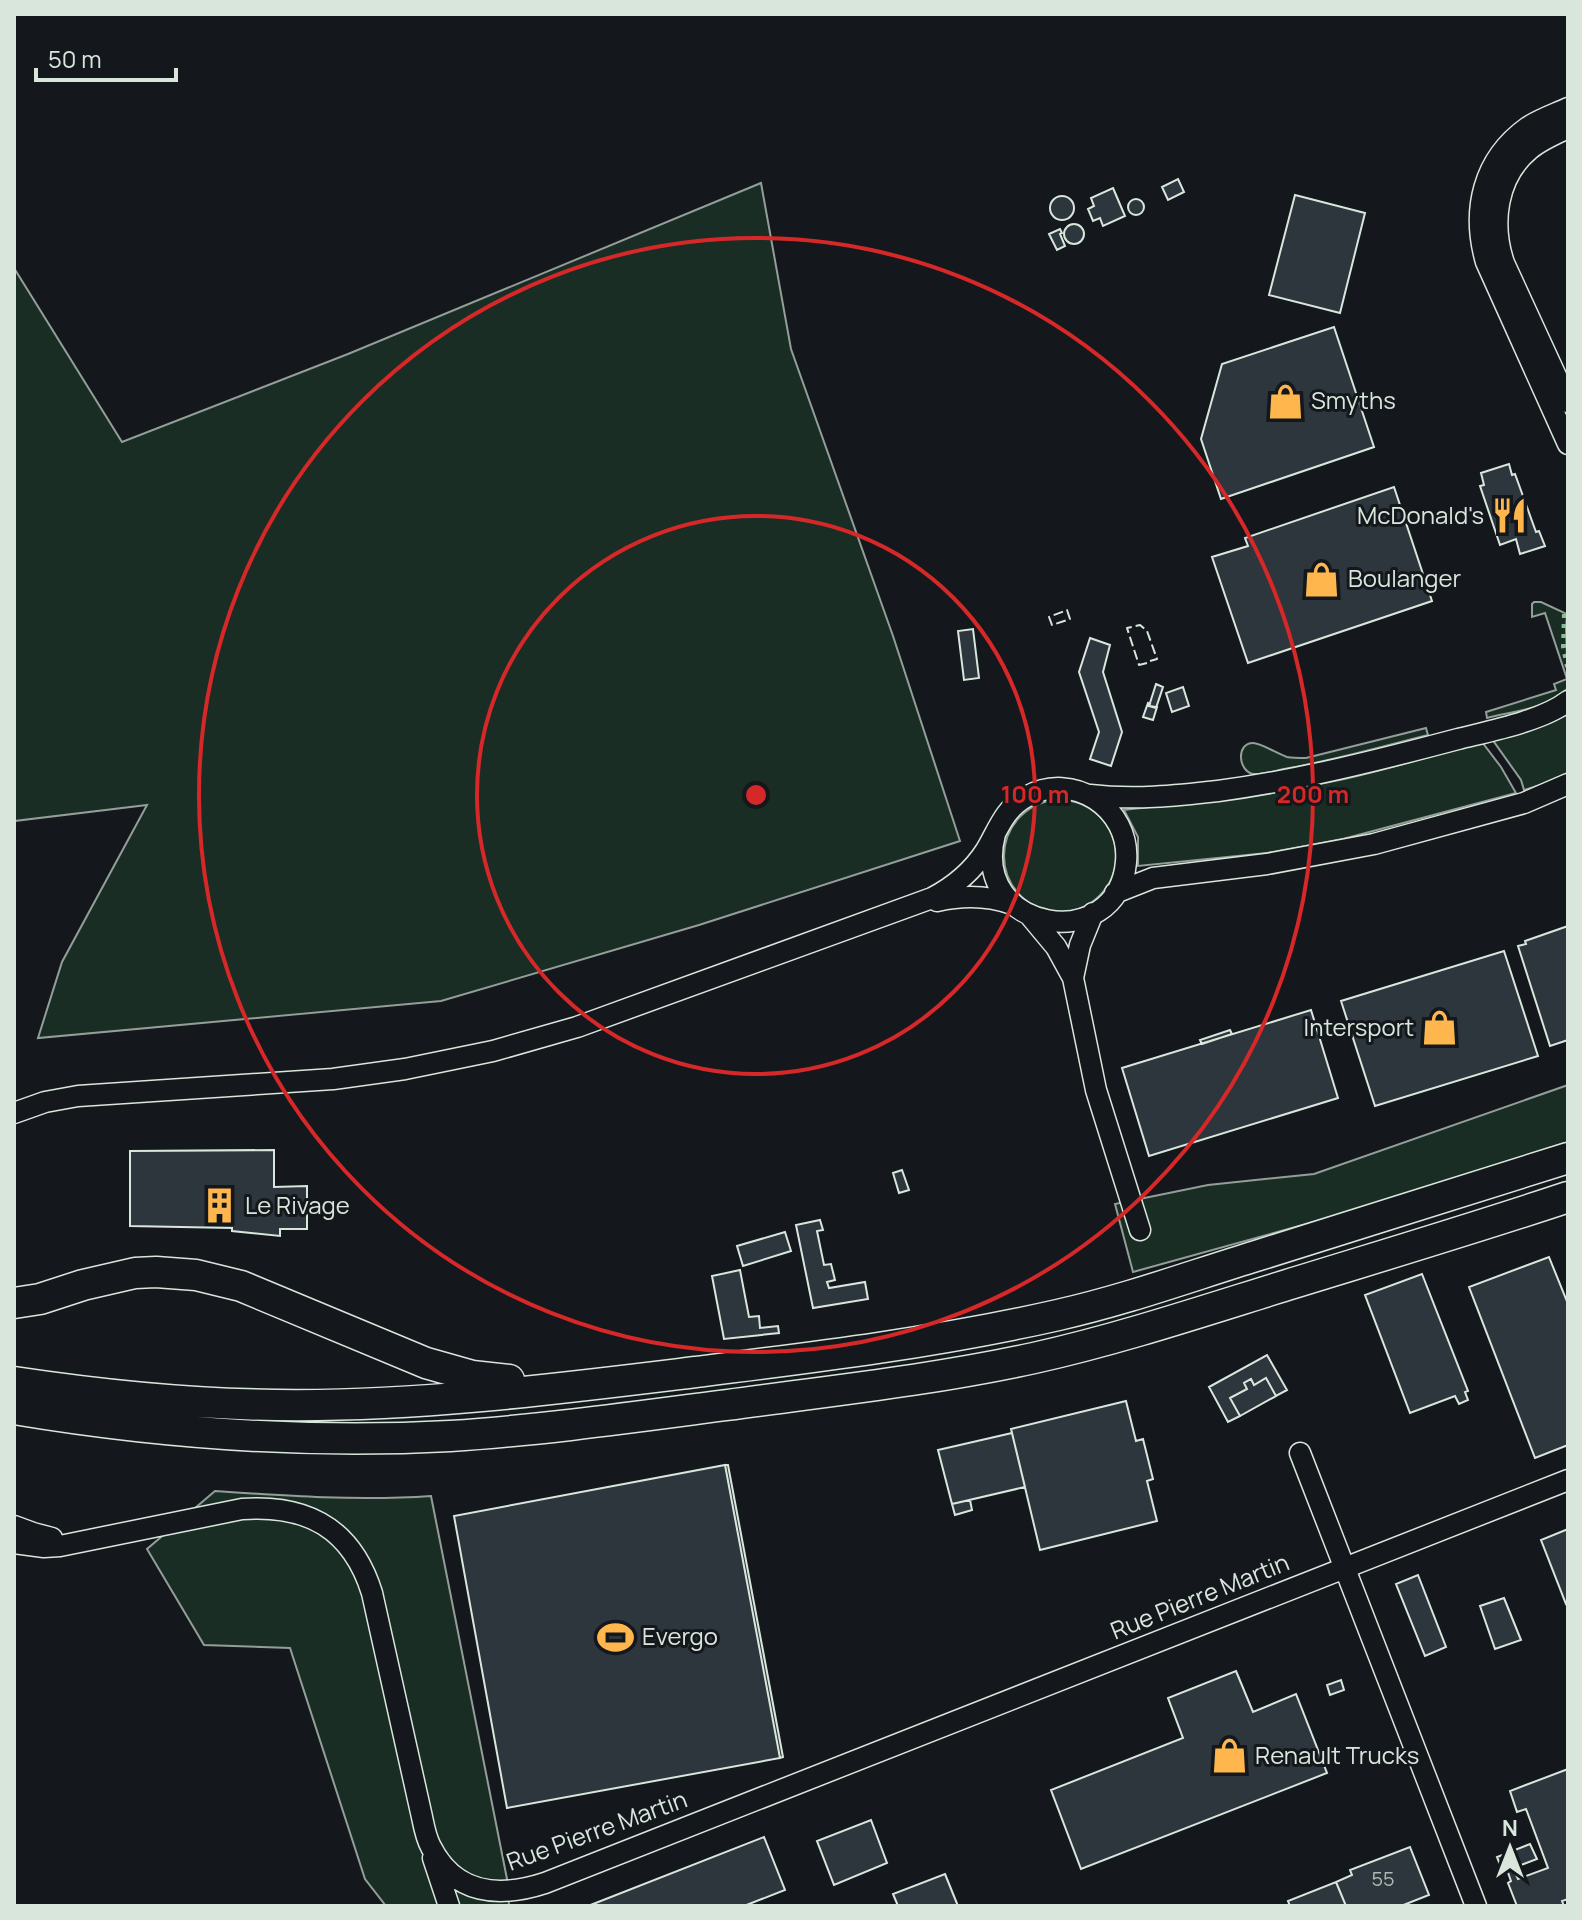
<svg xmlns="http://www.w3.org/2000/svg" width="1582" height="1920" viewBox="0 0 1582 1920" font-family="Manrope,sans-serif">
	<rect width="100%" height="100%" fill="#14181c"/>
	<path fill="#1a2d24" stroke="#939e99" stroke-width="2" d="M761,183L791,349L893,636L960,841L699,925L441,1001L38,1038L62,962L147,805L14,821V268L122,442L348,354Z
		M1534,602H1541L1567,614L1566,629L1568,688C1549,709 1513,711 1487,718L1486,712L1556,690L1554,684L1567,679L1545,613L1532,617V604Z
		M1568,714V773L1547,783L1524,790L1521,780L1492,739L1552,722Z
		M1426,728L1428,735C1380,747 1332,761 1284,769C1275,771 1263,775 1253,774C1238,771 1236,743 1253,743C1261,743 1278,754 1287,757C1293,758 1300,758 1306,758Z
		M1482,742L1501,767L1516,793L1343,839L1267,853L1138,866V837L1124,810C1187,803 1251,797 1314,785C1371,775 1426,757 1482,742Z
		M1004 856a56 56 0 1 1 112 0a56 56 0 1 1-112 0Z
		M1568,1085V1142L1335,1216L1133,1272L1115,1204L1208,1185L1314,1174Z
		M215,1491C287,1496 359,1501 431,1496L507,1879L509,1906H386L365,1879L290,1648L204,1645L147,1549Z"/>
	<path fill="#2c363c" stroke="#d8e6dc" stroke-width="2" d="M1178,179L1184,192L1168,200L1162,187Z
		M1113,188L1125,216L1103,226L1100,218L1093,221L1088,209L1094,206L1091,198Z
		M1295,195L1365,213L1340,313L1269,295Z
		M1050 208a12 12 0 1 1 24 0a12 12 0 1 1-24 0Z
		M1128 207a8 8 0 1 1 16 0a8 8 0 1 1-16 0Z
		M1064 234a10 10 0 1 1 20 0a10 10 0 1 1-20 0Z
		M1060,229L1062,233L1060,234L1065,246L1057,250L1049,234Z
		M1334,327L1374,447L1221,499L1201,439L1222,364Z
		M1509,464L1512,475L1515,474L1536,532L1539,531L1545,546L1520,554L1516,539L1500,545L1480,486L1484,485L1481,473Z
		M1394,487L1432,601L1248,663L1212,557L1248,546L1245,538Z
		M973,629L979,678L964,680L958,631Z
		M1090,638L1110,645L1103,672L1122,732L1111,766L1090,759L1099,732L1079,672Z
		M1156,684L1163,687L1156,708L1149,706Z
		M1183,687L1189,706L1172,712L1166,693Z
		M1148,703L1150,704L1149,706L1157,707L1153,720L1143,717Z
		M1568,926V1040L1550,1046L1518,946L1526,944L1525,941Z
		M1504,951L1538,1056L1375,1106L1341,1001Z
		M1311,1010L1338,1098L1149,1156L1122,1068Z
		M1230,1030L1232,1034L1202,1044L1200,1040Z
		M274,1150V1187L307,1186V1229H280V1236L232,1231V1228L130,1226V1151Z
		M902,1170L909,1190L899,1193L893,1173Z
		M820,1220L823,1230L817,1231L824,1265L831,1264L835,1280L827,1282L829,1288L865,1282L868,1299L813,1308L796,1225Z
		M785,1232L791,1251L743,1266L737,1246Z
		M1549,1257L1568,1304V1445L1535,1458L1469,1287Z
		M740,1270L749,1317L759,1316L760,1328L778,1326L779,1333L724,1339L712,1276Z
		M1422,1274L1468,1391L1465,1392L1468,1400L1459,1404L1455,1396L1410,1413L1365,1295Z
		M1267,1355L1287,1390L1276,1396L1266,1378L1254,1385L1251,1379L1244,1383L1247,1389L1230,1398L1240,1416L1228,1422L1209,1387Z
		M1266,1378L1276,1396L1240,1416L1230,1398L1247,1389L1244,1383L1251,1379L1254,1385Z
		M1126,1401L1136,1441L1143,1439L1153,1479L1147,1481L1157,1521L1040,1550L1011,1429Z
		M1012,1433L1025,1487L952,1504L938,1450Z
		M725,1465L780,1758L507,1808L454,1516Z
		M725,1465H728L783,1757L780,1758Z
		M970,1500L972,1510L955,1515L952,1504Z
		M1568,1529V1603L1566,1604L1541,1540Z
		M1418,1575L1446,1647L1425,1656L1396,1584Z
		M1504,1598L1521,1640L1495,1649L1480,1606Z
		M1236,1671L1253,1712L1296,1694L1327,1773L1081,1869L1051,1790L1183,1738L1168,1698Z
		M1341,1680L1344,1690L1330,1695L1327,1685Z
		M1568,1769V1899L1562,1901L1564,1906H1517L1508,1883L1511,1881L1507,1870L1503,1872L1497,1857L1530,1844L1537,1859L1513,1868L1518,1879L1548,1868L1526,1809L1517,1812L1510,1791Z
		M871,1820L887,1863L834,1885L817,1841Z
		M764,1837L785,1890L744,1906H588Z
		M1410,1847L1429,1895L1401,1906H1346L1336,1882L1352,1875L1350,1870Z
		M945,1874L958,1906H898L893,1894Z
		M1336,1882L1346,1906H1290L1288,1901Z"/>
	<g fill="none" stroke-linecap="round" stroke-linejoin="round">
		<defs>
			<path id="minor" d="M1568,108C1555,114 1540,119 1528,127C1483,159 1471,210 1486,262L1568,444
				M1568,128C1555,134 1541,140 1530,149C1496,177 1491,224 1504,263L1568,402
				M1090,795C1133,800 1175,796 1218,791C1300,780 1379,760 1458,739C1490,731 1542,721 1568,701
				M1115,893L1153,878L1267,864L1374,844L1524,803L1568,784
				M937,901C963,895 987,895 1012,904
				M1031,917L1056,947L1073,978L1096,1090L1140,1230
				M1073,978L1080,945L1093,913
				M14,1113L45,1102L78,1096L333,1079L405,1069L493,1051L577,1027L932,898C955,886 972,872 986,850C998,830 1004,809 1026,797C1072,770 1131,808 1126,862C1118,956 969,933 995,834
				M1300,1453L1476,1906
				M14,1526L33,1533L52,1538
				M14,1543L44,1547L60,1546L242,1509C308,1504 352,1529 372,1593L422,1817C424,1827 426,1838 431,1847C455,1895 499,1898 545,1883L1568,1480
				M433,1858L449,1906"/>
			<path id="highway" d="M14,1303L40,1299L83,1285L135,1273L156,1272L196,1275L241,1286L426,1363L472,1376L509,1380
				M14,1382C101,1395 188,1404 276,1405C416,1407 557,1389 696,1372C817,1357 939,1342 1058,1315C1125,1300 1191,1276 1256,1256C1360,1223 1464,1191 1568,1158
				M14,1409C158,1433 304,1444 450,1436C543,1430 635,1417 727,1405C830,1391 933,1380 1034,1358C1119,1339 1203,1311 1287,1285C1381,1256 1475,1228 1568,1197"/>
		</defs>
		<use href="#minor" stroke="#d8e6dc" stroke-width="23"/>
		<use href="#highway" stroke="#d8e6dc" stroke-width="33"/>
		<use href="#minor" stroke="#14181c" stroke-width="20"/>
		<use href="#highway" stroke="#14181c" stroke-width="30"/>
		<path stroke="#8ac095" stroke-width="6" stroke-dasharray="4 6" stroke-linecap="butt" d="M1565,614L1564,647L1568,667"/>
		<path stroke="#d8e6dc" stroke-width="2" stroke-dasharray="10 4" stroke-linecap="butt" d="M1067,610L1070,619L1052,625L1049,617Z
			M1147,663L1139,665L1127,628L1140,625L1147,631L1157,659L1150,661"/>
	</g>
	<g fill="none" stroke="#d62828" stroke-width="4">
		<circle cx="756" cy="795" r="279"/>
		<circle cx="756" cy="795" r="557"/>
	</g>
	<defs>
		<symbol id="shop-bare" viewBox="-9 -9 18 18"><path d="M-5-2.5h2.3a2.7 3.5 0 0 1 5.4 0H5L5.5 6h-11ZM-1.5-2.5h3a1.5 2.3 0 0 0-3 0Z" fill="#ffb74d" stroke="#14181c" stroke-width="2.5" paint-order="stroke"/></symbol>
		<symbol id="restaurant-bare" viewBox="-9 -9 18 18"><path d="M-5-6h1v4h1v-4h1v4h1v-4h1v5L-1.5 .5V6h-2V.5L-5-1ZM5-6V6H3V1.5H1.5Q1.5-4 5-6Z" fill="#ffb74d" stroke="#14181c" stroke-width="2.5" paint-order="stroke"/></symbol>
		<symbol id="building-bare" viewBox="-9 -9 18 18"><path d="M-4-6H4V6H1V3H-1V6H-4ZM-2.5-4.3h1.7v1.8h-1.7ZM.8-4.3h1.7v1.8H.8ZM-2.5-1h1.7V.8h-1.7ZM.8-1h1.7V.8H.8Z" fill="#ffb74d" stroke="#14181c" stroke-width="2.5" paint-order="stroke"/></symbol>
		<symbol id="stadium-bare" viewBox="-9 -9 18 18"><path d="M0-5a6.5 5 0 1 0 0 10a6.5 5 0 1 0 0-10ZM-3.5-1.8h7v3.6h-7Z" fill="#ffb74d" stroke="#14181c" stroke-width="2.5" paint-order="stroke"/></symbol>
	</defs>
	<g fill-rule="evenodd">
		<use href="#shop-bare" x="1260" y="376" width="51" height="51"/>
		<use href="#restaurant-bare" x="1484" y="490" width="51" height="51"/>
		<use href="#shop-bare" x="1296" y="554" width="51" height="51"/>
		<use href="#shop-bare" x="1414" y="1002" width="51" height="51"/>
		<use href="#building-bare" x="194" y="1180" width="51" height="51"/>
		<use href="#stadium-bare" x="590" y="1612" width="51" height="51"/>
		<use href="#shop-bare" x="1204" y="1730" width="51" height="51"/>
	</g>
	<g text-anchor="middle" stroke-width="6" stroke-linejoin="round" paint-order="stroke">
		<g font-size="20" fill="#adbab4">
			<text x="1383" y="1886">55</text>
		</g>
		<g font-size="24" fill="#d8e6dc" stroke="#14181c" text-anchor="start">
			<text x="1311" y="409">Smyths</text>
			<text x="1484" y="524" text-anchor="end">McDonald's</text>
			<text x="1348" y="587">Boulanger</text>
			<text x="1414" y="1036" text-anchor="end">Intersport</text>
			<text x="245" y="1214">Le Rivage</text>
			<text x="642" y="1645">Evergo</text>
			<text x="1255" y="1764">Renault Trucks</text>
		</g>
		<g font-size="24" fill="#d8e6dc" stroke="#14181c">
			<text transform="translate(1200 1597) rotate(-22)" y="8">Rue Pierre Martin</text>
			<text transform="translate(597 1831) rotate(-20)" y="8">Rue Pierre Martin</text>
		</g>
	</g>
	<circle cx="756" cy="795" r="12" fill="#d62828" stroke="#14181c" stroke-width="4"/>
	<g font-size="24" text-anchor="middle" font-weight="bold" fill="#d62828" stroke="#14181c" stroke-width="6" stroke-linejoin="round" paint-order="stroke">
		<text x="1035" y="803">100 m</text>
		<text x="1313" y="803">200 m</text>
	</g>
	<rect width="1582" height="1920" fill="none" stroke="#d8e6dc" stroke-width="32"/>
	<g transform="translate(1510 1848)" stroke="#14181c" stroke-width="6" paint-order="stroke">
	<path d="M0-6L14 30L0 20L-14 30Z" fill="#d8e6dc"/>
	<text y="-12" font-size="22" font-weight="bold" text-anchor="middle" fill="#d8e6dc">N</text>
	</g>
	<path d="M36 68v12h140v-12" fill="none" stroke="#d8e6dc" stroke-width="4"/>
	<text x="48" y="68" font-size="24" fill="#d8e6dc" stroke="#14181c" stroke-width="6" paint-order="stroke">50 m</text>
</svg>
